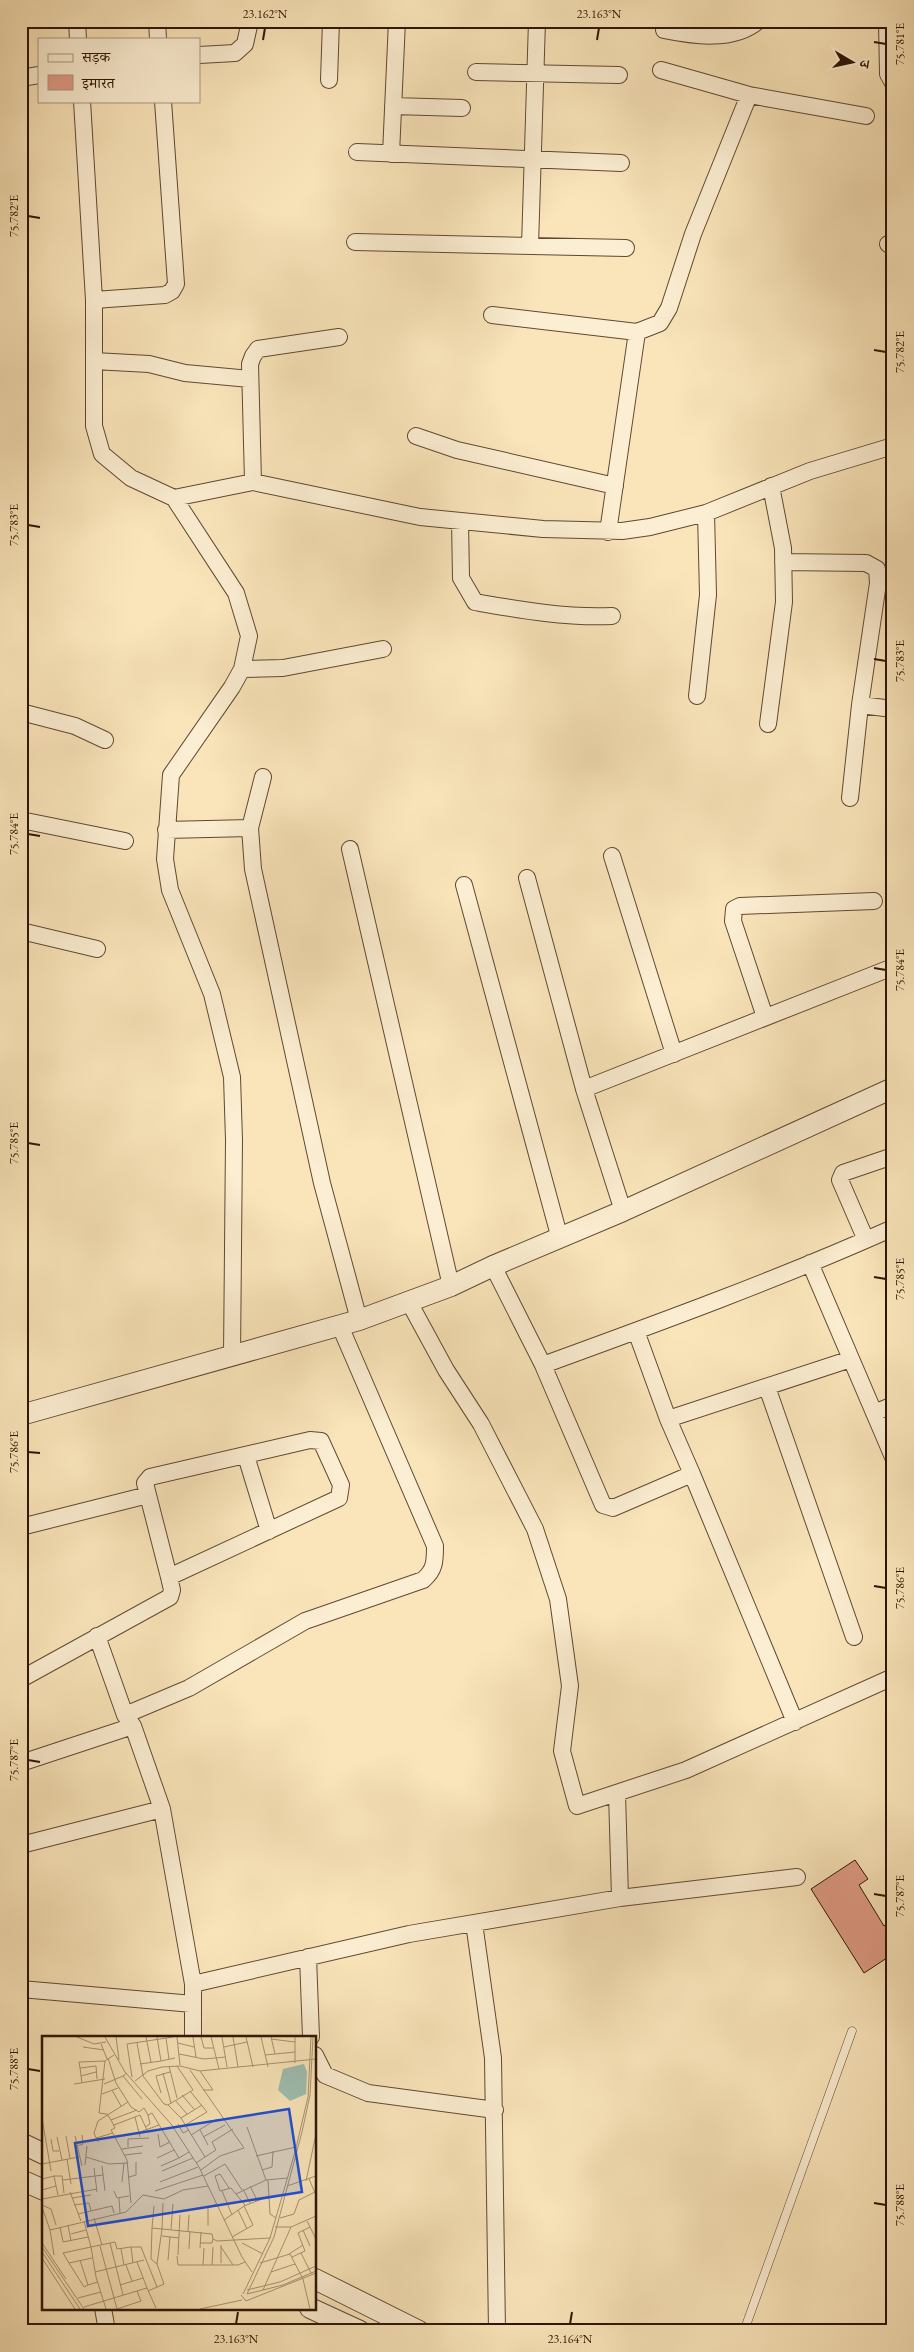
<svg xmlns="http://www.w3.org/2000/svg" width="914" height="2352" viewBox="0 0 914 2352" font-family="'EB Garamond','Noto Serif Devanagari',serif">
	<rect width="100%" height="100%" fill="#fae5ba"/>
	<filter id="stains"><feTurbulence type="fractalNoise" baseFrequency=".004" numOctaves="4"/><feColorMatrix values="0 0 0 0 .2 0 0 0 0 .09 0 0 0 0 .02 0 0 0 .5 -.17"/></filter>
	<radialGradient id="worn" r=".72"><stop offset=".6" stop-color="#630" stop-opacity="0"/><stop offset="1" stop-color="#630" stop-opacity=".3"/></radialGradient>
	<path fill="#e29c87" stroke="#2d1503" d="M855,1860L868,1879L859,1885L884,1926L893,1920V1954L864,1973L811,1889Z"/>
	<g fill="none" stroke-linecap="round" stroke-linejoin="round">
		<defs>
			<path id="service" d="M744,2331L852,2031"/>
			<path id="minor" d="M77,21L78,39
				M157,21L158,39
				M887,21L888,74L893,83
				M664,30C693,36 733,42 758,21
				M199,55L235,53L245,44L250,21
				M661,70L749,95L866,116
				M476,72L619,75
				M21,78L39,75
				M329,80L331,21
				M82,101L94,300V426L102,454L131,478L174,498L236,593L249,636L242,669L232,687L171,775L165,859L170,890L212,994L232,1077L234,1140L232,1357
				M393,106L462,108
				M357,152L621,163
				M391,154L397,21
				M355,242L626,248
				M888,244L893,243
				M530,246L537,21
				M94,300L165,295L172,291L176,284L163,101
				M492,315L637,332
				M94,361L149,364L185,373L250,379
				M416,436L457,450L615,486
				M253,482L250,364L253,356L258,349L339,337
				M174,498L253,482L420,517L543,529L622,531L650,527L706,513L810,471L893,446
				M460,521L461,578L475,602C521,610 565,618 612,616
				M608,532L637,332L660,323L669,308L693,234L749,95
				M783,562L866,563L877,569L878,583L860,705L850,798
				M242,669L283,668L383,649
				M697,696L708,595L706,513
				M860,705L893,709
				M21,712L75,726L105,740
				M768,724L784,602L783,548L771,486
				M263,777L250,828L253,869L322,1183L359,1320
				M21,820L125,841
				M166,830L250,828
				M350,849L451,1286
				M612,856L674,1054
				M527,878L584,1089
				M464,885L560,1239
				M21,931L97,949
				M765,1017L733,921L734,909L740,906L874,901
				M623,1211L584,1089L893,967
				M866,1240L840,1180L843,1173L893,1156
				M810,1263L893,1457
				M493,1266L543,1365C661,1322 779,1279 893,1228
				M409,1302L446,1370L481,1424L535,1529L558,1599L570,1686L562,1751L577,1806L686,1770L893,1677
				M636,1331L668,1419L692,1474
				M543,1365L603,1505L613,1508L692,1474L795,1722
				M767,1387L854,1637
				M874,1413L893,1405
				M668,1419L851,1359
				M246,1456L269,1531
				M21,1527L148,1495
				M97,1636L125,1715L133,1726L162,1809L193,1984
				M21,1679L170,1597L172,1590L169,1577L148,1495L145,1483L150,1477L310,1440L321,1441L341,1485L339,1498L169,1577
				M125,1715L189,1688L305,1621L423,1580C435,1570 435,1561 435,1546L340,1326
				M21,1763L133,1726
				M617,1793L620,1898
				M21,1845L162,1809
				M474,1923L493,2058L497,2331
				M308,1957L311,2037
				M21,1989L193,2004
				M193,2037V1984L409,1934L620,1898L797,1877
				M315,2055L325,2075L368,2093L495,2110
				M103,2308L107,2331"/>
			<path id="tertiary" d="M21,1415L359,1320L451,1286L493,1266L623,1211L893,1088
				M21,2143L44,2154
				M21,2180L44,2190
				M315,2279L419,2331
				M310,2308L360,2331"/>
		</defs>
		<use href="#service" stroke="#604931" stroke-width="9"/>
		<use href="#minor" stroke="#604931" stroke-width="18"/>
		<use href="#tertiary" stroke="#604931" stroke-width="22"/>
		<use href="#service" stroke="#fceed2" stroke-width="8"/>
		<use href="#minor" stroke="#fceed2" stroke-width="16"/>
		<use href="#tertiary" stroke="#fceed2" stroke-width="20"/>
	</g>
	<path fill="none" stroke="#2d1503" stroke-width="2" d="M263,40L265,28M597,40L599,28M874,42L886,44M28,216L40,218M874,350L886,352M28,525L40,527M874,659L886,661M28,834L40,836M874,968L886,970M28,1143L40,1145M874,1277L886,1279M28,1452L40,1453M874,1586L886,1588M28,1760L40,1762M874,1894L886,1896M28,2069L40,2071M874,2203L886,2205M236,2324L238,2312M570,2324L572,2312"/>
	<g transform="translate(42 2036)">
		<rect width="274" height="274" fill="#fae5ba"/>
		<path d="M262,28L265,36L264,58L248,65L236,54L241,33Z" fill="#9ebfb2"/>
		<path fill="none" stroke="#a89271" stroke-width="1" d="M35,1L52,8L64,6M63,1L83,36L129,88L157,131L200,221L210,236M74,1L77,24M104,1L109,26M115,1L119,25L133,22M135,1L138,29M151,1L154,21M159,1L162,12H171M169,1L177,33M180,1L185,31M191,1L196,31M204,1L211,31M219,1L226,31M229,1L233,18M124,2L127,23M229,3L253,6M95,7L101,40L122,68L126,69L139,82L163,121L154,127M136,7L152,11M59,8L65,23M41,11L62,14M182,11L205,6M137,18L162,23L184,21M72,19L63,25L57,77L65,78L69,84L73,92L69,94L85,124L89,167M223,19L253,16M66,22L74,47L89,71L97,76L102,72L106,79L110,77L137,122L147,116M253,27V1M98,28L119,25M127,30L135,62M38,32L40,47M148,34L202,112L178,120L159,134M158,35L171,54H161M85,37L81,40L100,63M121,37L129,67M39,40L54,36M90,41L85,8L131,1M55,43L54,30L38,32L37,26L63,25M93,45L106,35L120,31L138,30L158,35L274,23M32,48L63,43M62,48L81,40M70,54L79,70M119,57L114,40L128,36M60,58L76,52M140,59L152,73M133,64L145,78M126,69L151,54L135,30M98,79L105,94M93,81L98,101M0,82L9,135M139,82L160,69M69,84L95,74M136,88L141,97L147,94M72,89L98,79M143,89L165,76L148,55M103,91L108,88L106,79M205,91L224,144L245,142M158,94L166,109M98,96L117,89M116,98L118,111L128,106M149,99L175,83M24,100L28,122M33,100L40,130M15,101L20,124M161,101L183,89M54,102L71,97M9,103L11,115H17M56,106L52,97L56,85L86,66M35,110L41,108L40,99M86,111V103L107,102M80,113L101,110M83,119L100,117M214,120L254,111M44,121L67,128L86,127M163,121L174,114L170,106L191,93M115,122L132,114M25,123L29,148M0,128L37,121M43,129L45,110M60,130L63,155M119,130L137,122M52,132L55,156M220,134L230,131L231,115M120,135L151,122M12,140H20L22,157M162,140L183,128L200,154M87,141L94,139V126M0,143L12,140L14,150M267,143L274,159M21,144L61,139M226,144L228,178L234,182M264,145L274,98M80,146L82,127M118,146L156,131M208,150L215,164M245,150L274,140M187,152L178,138L173,140L178,155L189,152L203,169M201,153L208,167M0,154L14,150L16,159M72,155L75,162L87,160M113,155L161,139M180,155L190,179M28,156L39,185M194,158L224,144M30,162L49,159M77,162L78,177M0,163L55,153M121,167L120,193L170,198L171,203L175,205L228,202M0,169L9,173L14,189M32,169L47,167L49,175M0,171L8,194M196,174L205,193M36,178L70,170L72,177M52,182L60,209M238,182L252,178L257,164L273,156M182,184L202,170L220,163M42,185L49,211L73,206L75,213L89,211L91,227M265,185L274,203M26,189L29,205M166,190V171L175,168M18,191L21,206L46,201M233,191H249M110,192L112,170M129,193L131,168M261,194L268,210M146,195L147,179M29,198L44,194M120,200L137,202M190,201L211,189L202,170M0,207L24,243M68,207L81,259M158,207H170L171,203M200,207L221,218M58,210L75,273M0,211L42,273M89,211H99L115,251M179,211L191,229M158,212L159,196M79,213L82,229M147,213L148,195M0,216L38,273M259,217L269,237M247,218L261,209M12,219L8,194L84,176L101,159L122,163L141,154L166,150M136,219L138,179M135,220L136,229H196L203,226M250,221L263,215L256,197L268,191M0,222L33,273M50,222L27,227L21,217L49,211L54,241L64,273M38,224L46,249L56,246M126,224L128,201M95,226L105,252M27,227L42,251L46,249M179,227V209M218,227L248,218L261,243L268,273M84,229L90,245M161,229L162,212M170,229L171,211M53,236L102,224M229,236L253,228M78,249L101,242M205,254L238,246L274,230M221,254L249,191L274,180M95,255L105,252L114,272M106,255L122,248L115,228L109,223L110,192L120,193L115,228M201,258L228,202L253,116L266,61L269,1M205,258L232,201L260,96L268,59L271,1M205,258L241,249L274,235M199,259L204,265L274,237M36,262L59,256M42,271L95,255L99,265L75,273M158,273L200,264"/>
		<path fill="#1d4ed8" fill-opacity="0.15" stroke="#1d4ed8" stroke-width="2.5" d="M247,73L260,156L46,190L33,107Z"/>
		<rect width="274" height="274" fill="none" stroke="#2d1503" stroke-width="2.5"/>
	</g>
	<rect width="914" height="2352" fill="none" stroke="#fae5ba" stroke-width="55"/>
	<rect x="38" y="38" width="162" height="65" fill="#fceed2" stroke="#a9977f"/>
	<rect x="48" y="54" width="25" height="8" fill="#fceed2" stroke="#a9977f"/>
	<text x="82" y="62" font-size="15" fill="#2d1503">सड़क</text>
	<rect x="48" y="75" width="25" height="15" fill="#e29c87" stroke="#a9977f"/>
	<text x="82" y="88" font-size="15" fill="#2d1503">इमारत</text>
	<g transform="translate(852 62) rotate(99)" stroke="#fceed2" stroke-width="4" paint-order="stroke">
	<path d="M0-4L9 19L0 12L-9 19Z" fill="#2d1503"/>
	<text y="-8" font-size="14" font-weight="bold" text-anchor="middle" fill="#2d1503">उ</text>
	</g>
	<rect x="28" y="28" width="858" height="2296" fill="none" stroke="#2d1503" stroke-width="2"/>
	<g font-size="12" text-anchor="middle" fill="#2d1503">
		<text x="265" y="18">23.162°N</text>
		<text x="599" y="18">23.163°N</text>
		<text transform="translate(900 44) rotate(-90)" y="4">75.781°E</text>
		<text transform="translate(14 216) rotate(-90)" y="4">75.782°E</text>
		<text transform="translate(900 352) rotate(-90)" y="4">75.782°E</text>
		<text transform="translate(14 525) rotate(-90)" y="4">75.783°E</text>
		<text transform="translate(900 661) rotate(-90)" y="4">75.783°E</text>
		<text transform="translate(14 834) rotate(-90)" y="4">75.784°E</text>
		<text transform="translate(900 970) rotate(-90)" y="4">75.784°E</text>
		<text transform="translate(14 1143) rotate(-90)" y="4">75.785°E</text>
		<text transform="translate(900 1279) rotate(-90)" y="4">75.785°E</text>
		<text transform="translate(14 1452) rotate(-90)" y="4">75.786°E</text>
		<text transform="translate(900 1588) rotate(-90)" y="4">75.786°E</text>
		<text transform="translate(14 1760) rotate(-90)" y="4">75.787°E</text>
		<text transform="translate(900 1896) rotate(-90)" y="4">75.787°E</text>
		<text transform="translate(14 2069) rotate(-90)" y="4">75.788°E</text>
		<text transform="translate(900 2205) rotate(-90)" y="4">75.788°E</text>
		<text x="236" y="2343">23.163°N</text>
		<text x="570" y="2343">23.164°N</text>
	</g>
	<rect width="100%" height="100%" filter="url(#stains)"/>
	<rect width="100%" height="100%" fill="url(#worn)"/>
</svg>
